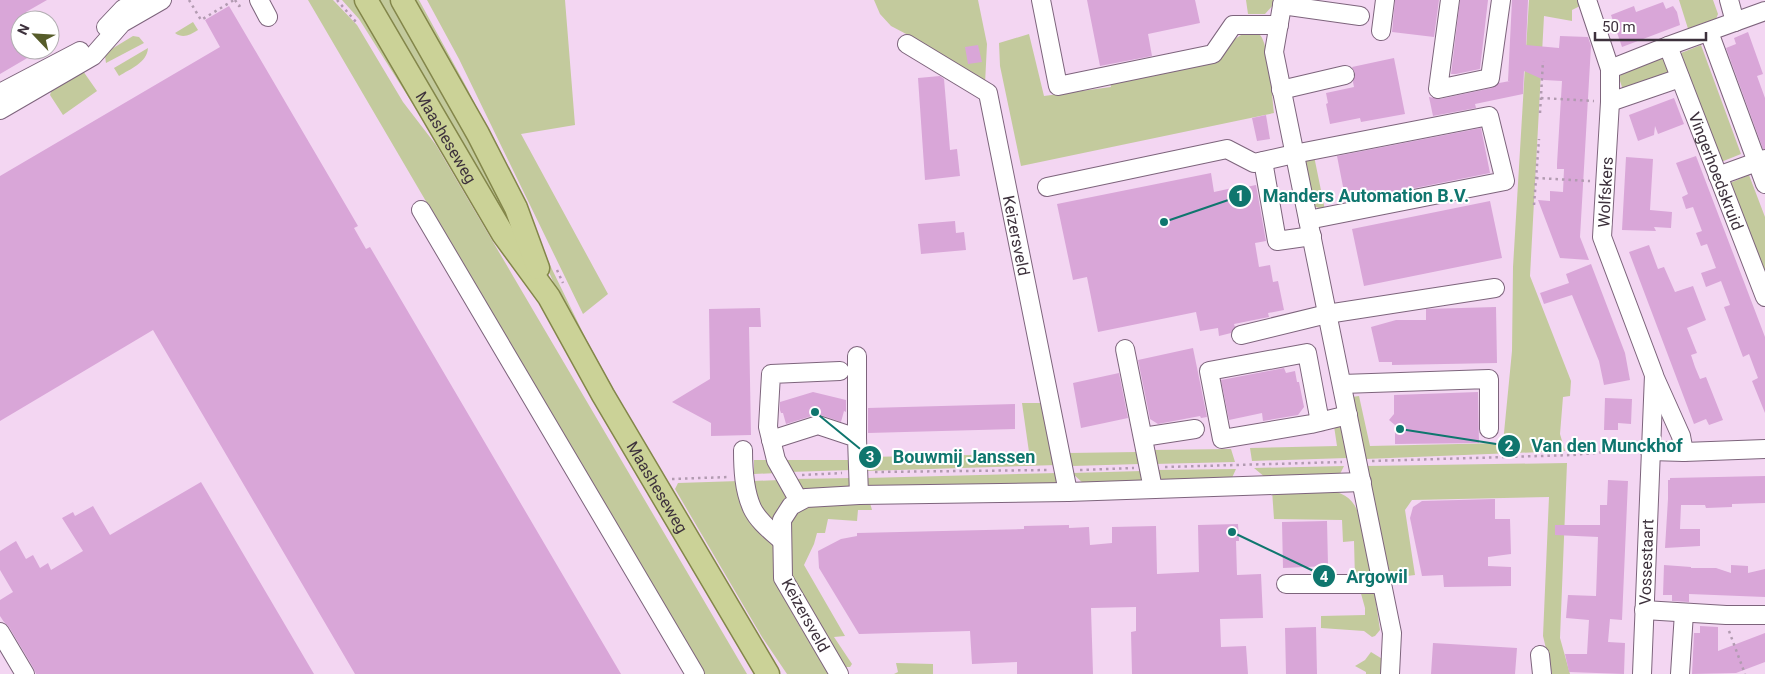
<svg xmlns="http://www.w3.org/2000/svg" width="1765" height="674" viewBox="0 0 1765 674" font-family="Roboto,sans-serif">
	<rect width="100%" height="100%" fill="#f3d6f2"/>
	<path fill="#c3ca9d" d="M308,0H333L357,25L403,102L436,145L747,674H703Z
		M342,0H361L438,141L414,106L359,19Z
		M375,0H393L456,105L519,238L517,239Z
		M414,0H419L467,88L508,171L550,265L586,339L646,448L585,345L556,288L523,214Z
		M427,0H565L575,125L521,134L608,294L583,314L459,59Z
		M874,0H978L987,44L985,84L910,36L891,26L880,14Z
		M1246,0H1275L1274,4L1265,14H1248Z
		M1529,0H1581L1582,5L1572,10V21L1544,16L1530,276L1571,381L1570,396L1563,397L1560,434L1565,451L1365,459L1352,397L1359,396L1370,446L1503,443L1512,351L1513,267Z
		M1679,0H1713L1718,14L1716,19L1700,24L1690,35Z
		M193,22L198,30C190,35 183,39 175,33Z
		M1244,33C1250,33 1255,32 1260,35C1269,44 1272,98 1274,113L1021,166L1000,66L999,43L1029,34L1044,96L1111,87L1110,82L1216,62L1235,39Z
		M133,36L139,37L144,43L106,63L105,56L110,50Z
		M1701,45L1741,154L1721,162L1681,53Z
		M148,48C147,63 130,69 119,76L114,68Z
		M1661,58L1666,60L1670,73L1623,90L1619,78L1622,73Z
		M83,71L97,91L63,115L50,95L52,89Z
		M1314,156L1325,210L1313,206L1304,160Z
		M1749,175L1765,217V275L1730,183Z
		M1022,403H1044L1057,465L866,471V457L971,455L1029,452Z
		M1341,425L1347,458L1252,461L1250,448L1337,446L1334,426Z
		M1231,449L1235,462L1154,464L1151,450Z
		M1138,452L1140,464L1072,466L1069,453Z
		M754,460H770L777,473L754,474Z
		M783,460H852V470L789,472Z
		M1567,463L1560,638L1570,674H1552L1543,636L1549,497L1412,500L1405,510L1415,575L1391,578L1365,466Z
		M1344,466L1340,474L1334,476L1266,478L1254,468Z
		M1236,469L1231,480L1162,482L1156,477L1155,470Z
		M1142,471L1143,482L1084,484L1072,473Z
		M1057,473V483L870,487L867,484L866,478Z
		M853,478V488L798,494L791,479Z
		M780,480L787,498L775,515L774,531L756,501L753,481Z
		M739,481L743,503L762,536L774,545C771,591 807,636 830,674H787L762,637L675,489L678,483Z
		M1327,489C1341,493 1351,496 1357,510L1373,570L1368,578L1355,579L1354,541L1343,542L1342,520L1274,519L1272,490Z
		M870,503L872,510H858L857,521L828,519L825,533H817L814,544L804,565L845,636L834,637L852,664L850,667H843L790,577V515L801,505Z
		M1374,589L1380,630L1375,636L1372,637L1364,631L1321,628V616L1365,615V608L1360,590Z
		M1371,652L1384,660L1383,674H1366V672L1355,666L1365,660Z
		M896,663L933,664V674H894L898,672Z"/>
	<path fill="#d9a6d8" d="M0,0H47L26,12L30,20H20V50H41L0,74Z
		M1087,0H1195L1200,23L1148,34L1152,56L1100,66Z
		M1395,0H1439L1434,37L1392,32Z
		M1460,0H1488L1480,69L1456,74H1451Z
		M1512,0H1528L1526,45L1559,48L1560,36L1588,37L1591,46L1580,237L1589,260L1560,258L1538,200L1550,201V191L1563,192L1564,169H1557V164L1562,81L1544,80L1524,71L1523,94L1475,104L1476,108L1433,116L1429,97L1440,99L1492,88L1499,83L1510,81H1508Z
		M1663,2L1666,9L1673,6L1677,12L1680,25L1622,47L1611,15L1634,6L1636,12Z
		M229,6L351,214L358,226L354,228L366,249L370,247L621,674H355L153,330L0,421V176L220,47L205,20Z
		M1748,32L1763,74L1757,76L1765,98V149H1763L1726,48L1736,44L1734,38Z
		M978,45L982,62L968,64L965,47Z
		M1394,58L1405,114L1361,122L1360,118L1330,124L1326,104L1328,103L1326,93L1354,87L1353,82L1355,73L1352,67Z
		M940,76L944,79L950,150L957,149L960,176L925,180L918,78Z
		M1674,98L1684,124L1658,134L1655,126L1654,135L1638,141L1629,115Z
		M1266,115L1270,139L1257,141L1252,118Z
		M1481,128L1490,173L1346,202L1337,156Z
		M1696,156L1765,337V413L1752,381L1758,378L1749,354L1743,357L1724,307L1730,305L1721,281L1706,287L1701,273L1716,268L1707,244L1701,246L1696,233L1702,231L1693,207L1686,209L1682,197L1688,194L1676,163Z
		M1626,157L1653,159L1650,210L1672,212L1671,228L1654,227L1656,231L1622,230Z
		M1211,173L1214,192L1246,185V187L1256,185L1266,241L1255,243L1259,267L1270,265L1273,282L1278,281L1284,310L1268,313L1269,317L1234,324L1235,327L1231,333L1219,336L1218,328L1200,331L1196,312L1098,332L1087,277L1073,280L1057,204Z
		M1490,201L1502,258L1364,286L1352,229Z
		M955,221L956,233L964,232L966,250L921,254L918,224Z
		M1649,245L1658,269L1664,267L1675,292L1693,286L1706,320L1687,328L1697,353L1691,355L1695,367L1700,379L1706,377L1723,420L1709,425L1706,419L1694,424L1629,252Z
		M1591,264L1625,353L1630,380L1604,385L1599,361L1572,295L1544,304L1540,293L1569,283L1566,274Z
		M1496,307L1497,363L1392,365V362H1379L1371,327L1396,320H1426V309Z
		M760,308L761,327H749L751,435L711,436V423L672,402L710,379L709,309Z
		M1193,348L1207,417L1201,418L1200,416L1158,424L1150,419L1138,360Z
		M1284,368L1286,373L1295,371L1297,382H1299L1304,407L1298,415L1263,421L1262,413L1229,420L1221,380Z
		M1119,373L1128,418L1081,428L1073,383Z
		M813,392L846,400V412L844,411L841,422L821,415H815L786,424L783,413H781L780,410V402Z
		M1478,392L1479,443L1395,444V425L1389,420L1394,414V395Z
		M1605,398L1632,399L1631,424L1618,423V430H1604Z
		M1015,404V429L868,433V408Z
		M1765,476V503L1732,504V507L1706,508L1705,505H1681L1680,529H1700V546L1665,548L1668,499V480H1670V478Z
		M1608,480L1628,481L1622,620L1610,619L1608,642L1625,643L1624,674L1569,672L1565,654H1587L1589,620L1566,618L1568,595L1596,596L1598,537L1555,535V525H1600V505H1607Z
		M201,482L314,674H36L34,669L9,627L4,622L0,616V600L13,592L0,570V551L16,541L26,559L33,555L40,568L48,563L51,570L83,551L62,518L73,512L75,516L93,506L110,535Z
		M1495,499V519H1510L1511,554L1488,557V566L1511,567V586L1444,587L1443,575L1422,576L1410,518L1413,507L1422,501Z
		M1327,521L1328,566L1283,568L1282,522Z
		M1238,524L1239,541H1236L1237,575L1261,574L1263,618L1220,619L1221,647L1246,646L1248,674H1132L1131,632L1136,631V607L1091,608L1093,674H1017V662L972,664L970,631L859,634L819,568L818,551L841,539L857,536V533L1024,529V526L1069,525V528L1089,527L1090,545L1112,543V527L1156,526L1157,574L1199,572L1198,525Z
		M1664,565L1691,567V568H1716L1731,573V565L1748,566V573L1765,569V597L1689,594V602L1672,601V595H1663Z
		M1700,626L1718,627V651L1765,633V662L1736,673L1692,674L1694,633H1700Z
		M1316,627L1317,674H1286L1285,628Z
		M1433,643L1517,648L1515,674H1431Z"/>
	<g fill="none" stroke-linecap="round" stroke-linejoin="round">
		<defs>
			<g id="minor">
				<path d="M259,0L268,17"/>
				<path d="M1041,0L1058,86L1213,54L1233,25H1279"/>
				<path d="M1283,0L1274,52L1392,633L1390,674"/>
				<path d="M1450,0L1438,89L1490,78L1501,0"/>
				<path d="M1587,0L1610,69V102L1602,237L1654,375L1642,674"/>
				<path d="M1729,0L1735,22"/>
				<path d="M1282,5L1360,16"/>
				<path d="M106,27L123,9L138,0"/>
				<path d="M1381,31L1385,0"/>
				<path d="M1709,32L1765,184"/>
				<path id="s1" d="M907,44L988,93L1068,492"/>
				<path id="s2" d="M1668,46L1765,297"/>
				<path d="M1610,69L1668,46L1765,11"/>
				<path d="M1281,90L1345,75"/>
				<path d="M0,93L80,51"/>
				<path d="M1610,102L1680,78"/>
				<path d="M0,110L93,56L122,23L162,0"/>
				<path d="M1263,161L1277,241L1312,236"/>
				<path d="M1718,176L1765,159"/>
				<path d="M1047,187L1227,149L1254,163L1294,154L1489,116L1505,181L1308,220"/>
				<path d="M421,210L695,674"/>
				<path d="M1241,335L1327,314L1495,288"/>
				<path d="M1125,349L1153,489"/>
				<path d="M1655,378L1681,436L1684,452"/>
				<path d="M1342,384L1489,379V429"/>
				<path d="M1320,422L1307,353L1209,371L1222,439L1311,424L1348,415"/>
				<path d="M1143,437L1195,429"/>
				<path d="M857,438V356"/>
				<path d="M771,440L818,425L857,438L859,495"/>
				<path d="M743,450C743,470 744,490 752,508C758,521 771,531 781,540"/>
				<path d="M1650,451L1684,452L1765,449"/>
				<path d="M799,501L776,460L768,427L771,374L840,371"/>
				<path d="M1286,584H1382"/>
				<path d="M1644,610L1726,615H1765"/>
				<path d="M0,632L25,674"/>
				<path d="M1540,655L1542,674"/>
				<path d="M839,674L783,578L782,520L791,506L806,498L859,495L1068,492L1362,482"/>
				<path d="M1680,674L1684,613"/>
			</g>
			<g id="major">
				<path id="s3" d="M366,0L503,234L549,297L603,395L768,674"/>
				<path d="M402,0L478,134L516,208L538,268"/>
			</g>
		</defs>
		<use href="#minor" stroke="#7d647c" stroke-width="20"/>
		<use href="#major" stroke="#83864a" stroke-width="25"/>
		<path stroke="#b29bb1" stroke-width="2.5" stroke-dasharray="2.5 4" stroke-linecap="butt" d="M189,0L201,20L234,0
			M235,0L239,6L244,3
			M337,0L356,22
			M1541,98L1594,101
			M1540,113L1543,61
			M1536,178L1590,181
			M1534,205L1539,139
			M557,270L563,283
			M1372,461L1573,455L1605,452L1634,451
			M1165,467L1342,462
			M1080,470L1134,468
			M875,472L1049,470
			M802,475L842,473
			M672,479L729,477
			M1729,631L1745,674"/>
		<use href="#minor" stroke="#fff" stroke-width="18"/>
		<use href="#major" stroke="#cbd297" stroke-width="22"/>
	</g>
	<g text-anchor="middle" stroke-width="4" stroke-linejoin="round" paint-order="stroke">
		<g font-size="16" fill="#3d313c" stroke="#fff">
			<text dy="6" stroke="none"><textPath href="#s3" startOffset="159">Maasheseweg</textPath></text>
			<text dy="6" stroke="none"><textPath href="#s2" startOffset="134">Vingerhoedskruid</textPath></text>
			<text transform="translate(1605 192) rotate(-87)" y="6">Wolfskers</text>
			<text dy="6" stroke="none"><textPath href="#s1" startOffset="240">Keizersveld</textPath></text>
			<text dy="6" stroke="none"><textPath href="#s3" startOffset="568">Maasheseweg</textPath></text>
			<text transform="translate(1646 562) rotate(-88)" y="6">Vossestaart</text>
			<text transform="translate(806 615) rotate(61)" y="6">Keizersveld</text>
		</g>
	</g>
	<path fill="none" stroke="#0f766e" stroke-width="2" d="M1164 222L1240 196M1400 429L1509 446M815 412L870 457M1232 532L1324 576"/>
	<g fill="#0f766e" stroke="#fff" stroke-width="2">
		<circle cx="1164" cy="222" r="5"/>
		<circle cx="1400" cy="429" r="5"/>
		<circle cx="815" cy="412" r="5"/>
		<circle cx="1232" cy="532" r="5"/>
		<circle cx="1240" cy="196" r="12"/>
		<circle cx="1509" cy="446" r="12"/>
		<circle cx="870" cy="457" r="12"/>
		<circle cx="1324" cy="576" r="12"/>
	</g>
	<g font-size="15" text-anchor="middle" font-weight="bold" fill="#fff">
		<text x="1240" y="201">1</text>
		<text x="1509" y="451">2</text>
		<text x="870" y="462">3</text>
		<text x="1324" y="582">4</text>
	</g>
	<g font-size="18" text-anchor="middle" font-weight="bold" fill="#0f766e" stroke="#fff" stroke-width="4" stroke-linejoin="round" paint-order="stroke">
		<text x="1366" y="202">Manders Automation B.V.</text>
		<text x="1607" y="452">Van den Munckhof</text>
		<text x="964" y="463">Bouwmij Janssen</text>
		<text x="1377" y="583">Argowil</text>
	</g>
	<g transform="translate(35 35) rotate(295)"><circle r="24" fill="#ffffff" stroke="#b1adb1"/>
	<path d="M0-4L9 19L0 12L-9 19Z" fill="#565c2a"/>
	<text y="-8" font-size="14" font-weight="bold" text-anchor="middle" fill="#3d313c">N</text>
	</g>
	<path d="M1595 32v8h111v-8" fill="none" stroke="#3d313c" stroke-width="2.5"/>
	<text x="1602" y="32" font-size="15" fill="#3d313c" stroke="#ffffff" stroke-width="4" paint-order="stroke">50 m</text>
</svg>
